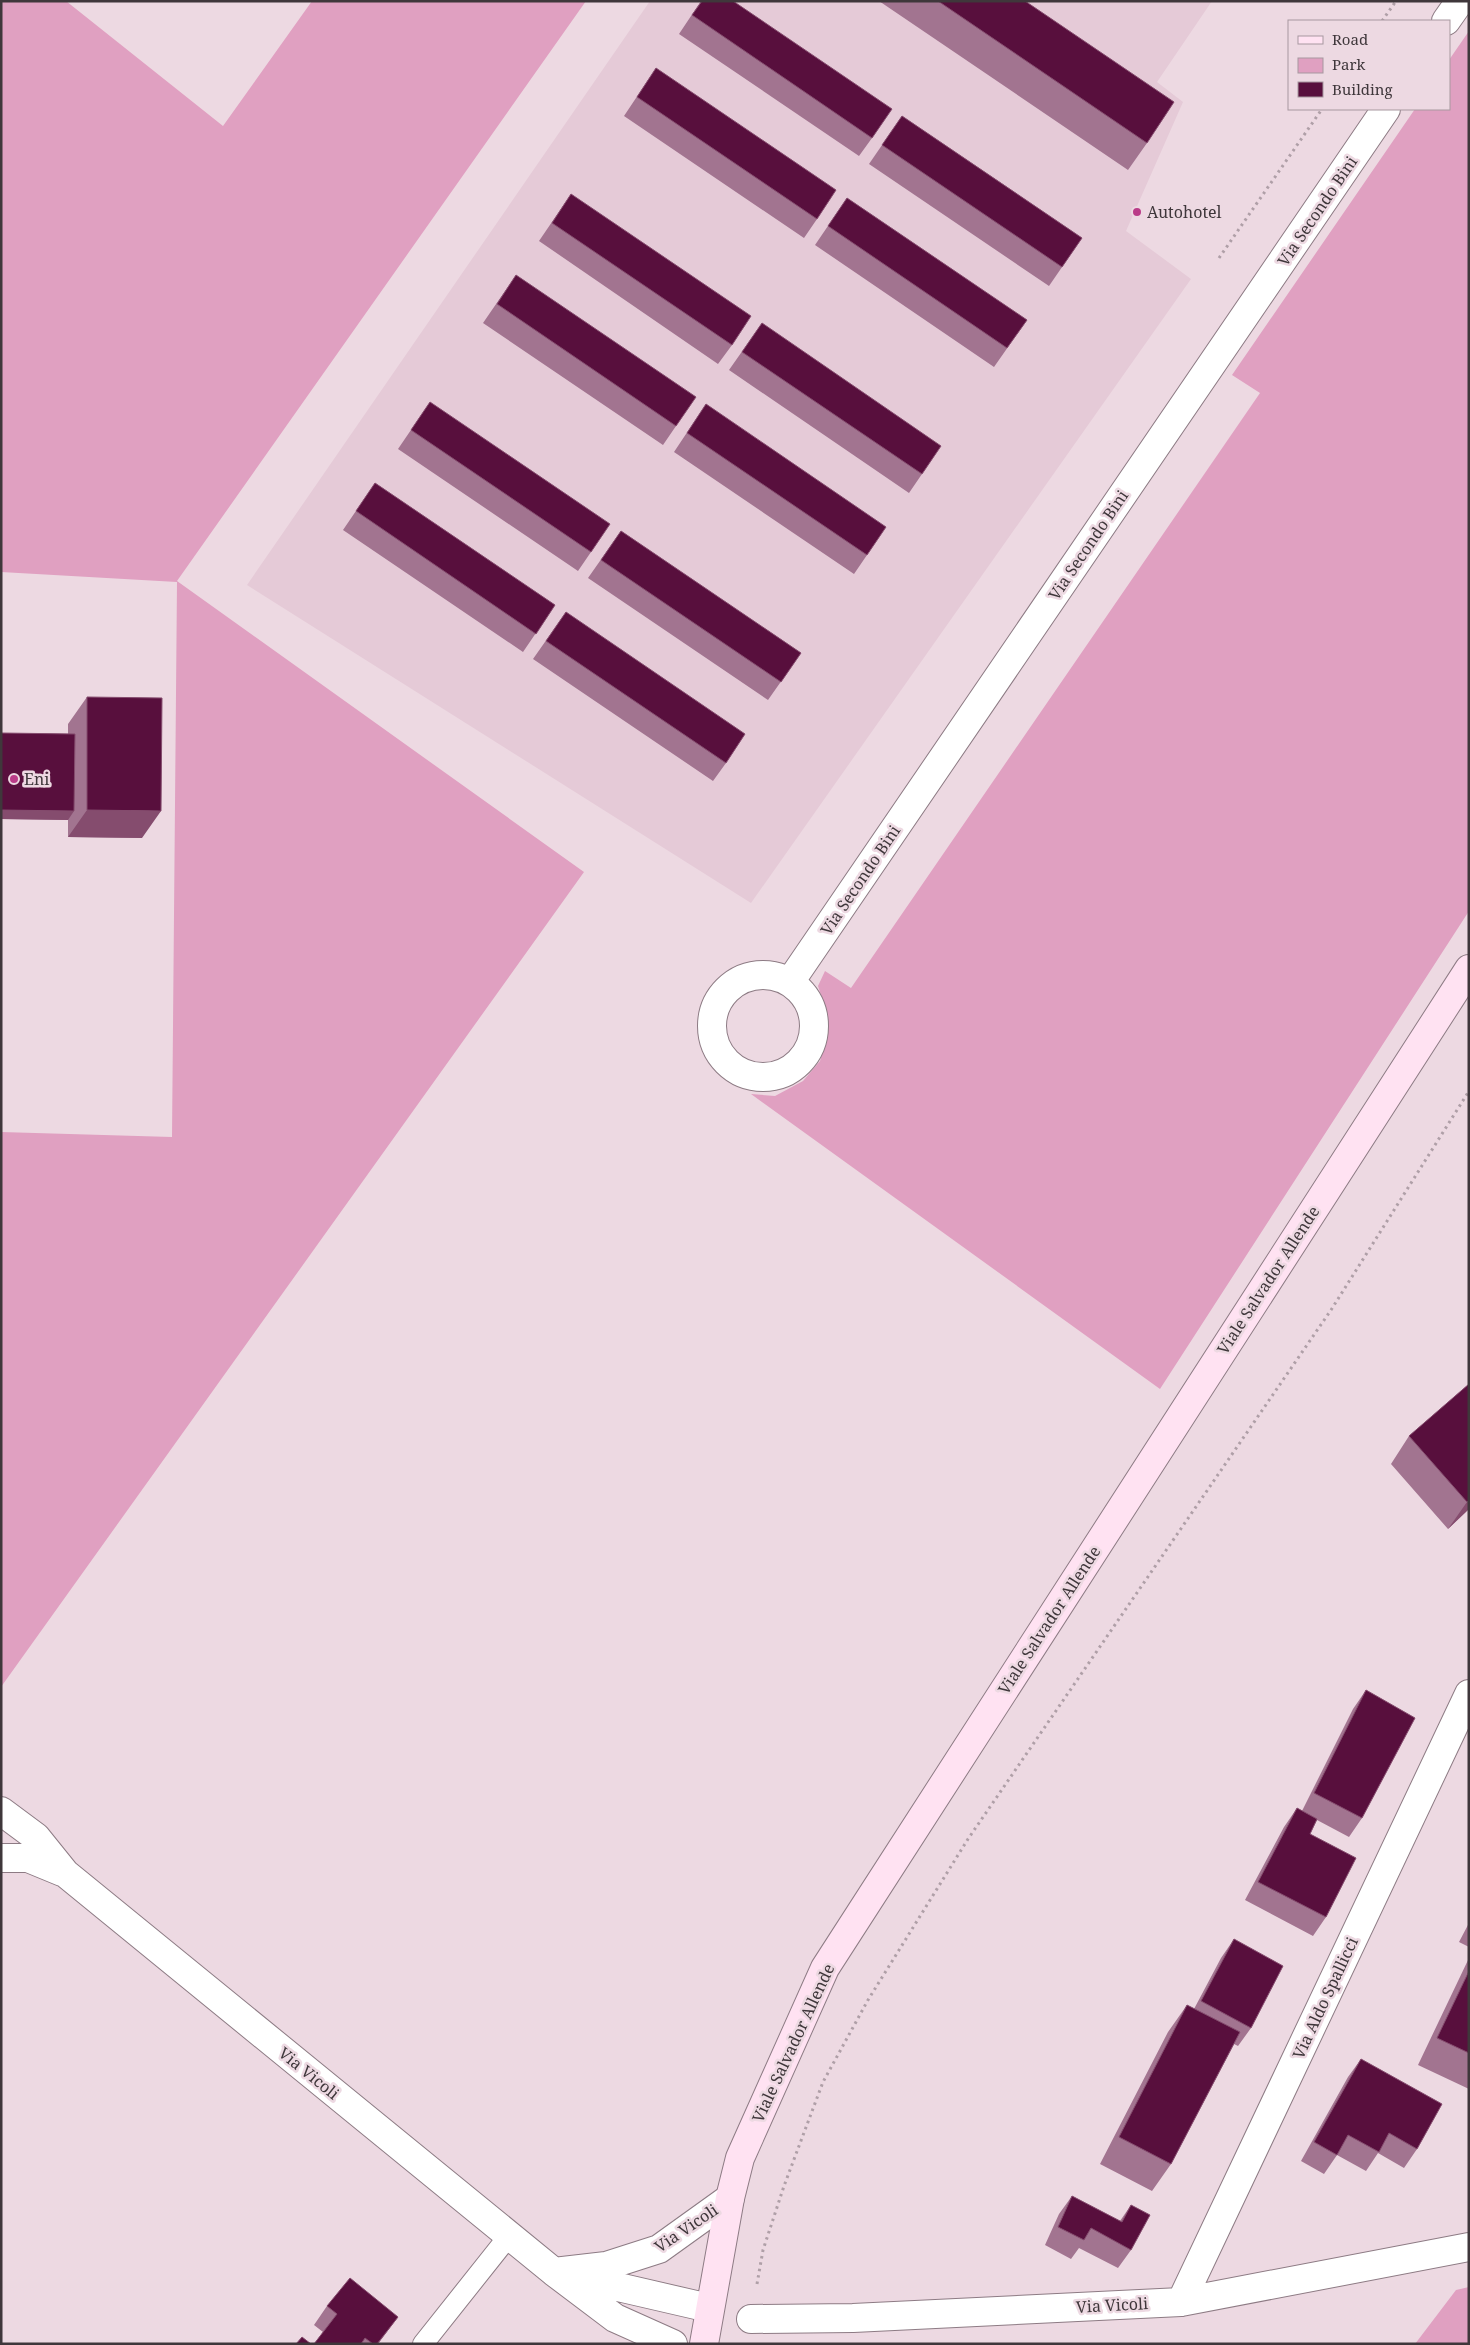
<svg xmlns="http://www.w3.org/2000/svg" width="1470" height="2345" viewBox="0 0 1470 2345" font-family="'Noto Serif',serif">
	<rect width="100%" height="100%" fill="#edd9e2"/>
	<path fill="#e5cad7" d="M650,1H1212L1157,82L1183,102L1126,231L1191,279L751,903L247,585Z"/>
	<path fill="#e0a0c1" d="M1,1H66L223,126L312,1H586L177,581L584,872L1,1687V1132L172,1137L177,582L1,572Z
		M1469,31V911L1160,1389L751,1094L775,1096L803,1081L820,1061L826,1040L828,1018L818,986L825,971L851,988L1260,393L1232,375L1415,109H1449V60Z
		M1469,2287V2344H1415L1456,2290Z"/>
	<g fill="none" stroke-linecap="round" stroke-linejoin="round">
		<defs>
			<path id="lane" d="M423,2344L508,2237"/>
			<path id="street" d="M1446,21L1460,1
				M712 1026a51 51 0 1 1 102 0a51 51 0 1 1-102 0Z
				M790,982L1386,109
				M1,1811L36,1837L65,1873L554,2272L615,2318L673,2344
				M1,1858H28L62,1872
				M554,2272L606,2266L659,2249L730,2198
				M575,2277L709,2308
				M1181,2302L1469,1694
				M751,2319L853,2318L1181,2302L1469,2247"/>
			<path id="secondary" d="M704,2344L730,2198L740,2158L825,1968L1469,969"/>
		</defs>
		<use href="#lane" stroke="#8d7b84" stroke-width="22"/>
		<use href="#street" stroke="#8d7b84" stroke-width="30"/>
		<use href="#secondary" stroke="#8d7b84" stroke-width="30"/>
		<path stroke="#af9fa7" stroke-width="3" stroke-dasharray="2.5 4" stroke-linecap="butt" d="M1382,21L1396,1
			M1219,258L1322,109
			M757,2284L763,2250L784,2186L823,2082L868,2000L968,1839L1331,1310L1469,1091"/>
		<use href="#lane" stroke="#fff" stroke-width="20"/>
		<use href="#street" stroke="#fff" stroke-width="28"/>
		<use href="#secondary" stroke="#ffe2f2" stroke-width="28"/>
	</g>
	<path fill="#a27490" d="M701,1L872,138L859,156L679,34Z
		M879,1H1025L1147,143L1128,170Z
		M656,68L817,219L804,238L624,116Z
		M902,116L1082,238L1049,286L869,164Z
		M571,194L732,345L718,364L539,241Z
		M847,198L1027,320L994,367L815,245Z
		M516,275L676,426L663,445L483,323Z
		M762,323L922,474L909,493L729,370Z
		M430,402L591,552L578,571L398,449Z
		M706,404L867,555L854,574L674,452Z
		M375,483L555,605L523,652L343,530Z
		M621,531L801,653L768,700L588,578Z
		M566,612L726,763L713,781L533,659Z
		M87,697L142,838L68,837V820L1,819V733L68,734V724Z
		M1469,1384V1509L1448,1529L1391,1464L1409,1436Z
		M1366,1690L1362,1818L1349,1837L1317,1820L1310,1834L1326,1917L1313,1936L1245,1900L1284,1827L1297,1808L1302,1811L1353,1709Z
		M1469,1923V1947L1459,1942Z
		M1234,1939L1251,2028L1238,2046L1234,2044L1171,2164L1152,2191L1100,2164L1168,2032L1187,2005L1194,2009L1221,1958Z
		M1469,1958V2089L1418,2065Z
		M1361,2059L1417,2149L1404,2168L1378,2153L1366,2171L1337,2155L1324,2174L1301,2161L1348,2077Z
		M1072,2196L1120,2221L1131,2205V2250L1118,2268L1079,2248L1071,2259L1045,2245L1059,2214Z
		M327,2306L398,2317L378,2344H314L323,2332L314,2325Z"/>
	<path fill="#854c6e" d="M1,810L74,811L68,820L1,819Z
		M87,810L161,811L142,838L68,837Z
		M1469,1500V1509L1448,1529L1467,1502Z"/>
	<path fill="#580f3d" stroke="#854c6e" d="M702,1H733L892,109L872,138L692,15Z
		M938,1H1025L1174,102L1147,143Z
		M656,68L836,190L817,219L637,97Z
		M902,116L1082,238L1062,267L882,145Z
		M571,194L751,316L732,345L552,223Z
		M847,198L1027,320L1007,348L828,226Z
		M516,275L696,397L676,426L497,304Z
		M762,323L941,446L922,474L742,352Z
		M430,402L610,524L591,552L411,430Z
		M706,404L886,527L867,555L687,433Z
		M375,483L555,605L536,634L356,511Z
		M621,531L801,653L781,682L601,560Z
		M566,612L745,734L726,763L546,641Z
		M87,697L162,698L161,811L87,810Z
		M1,733L75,734L74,811L1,810Z
		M1469,1384V1500L1467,1502L1409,1436Z
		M1366,1690L1415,1718L1362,1818L1314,1793Z
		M1297,1808L1317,1819L1310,1834L1356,1858L1326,1917L1258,1882Z
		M1234,1939L1283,1966L1251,2028L1201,2001Z
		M1469,1971V2053L1437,2038Z
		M1187,2005L1240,2032L1171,2164L1119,2137Z
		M1361,2059L1442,2104L1417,2149L1389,2133L1379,2152L1348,2135L1337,2155L1314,2142Z
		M1072,2196L1122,2222L1131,2205L1150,2215L1131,2250L1091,2228L1084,2240L1058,2227Z
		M350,2278L398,2317L377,2344H373L365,2338L361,2344H314L337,2314L327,2306Z
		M302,2337L311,2344H296Z"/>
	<g fill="#ba3b88" stroke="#edd9e2" stroke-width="2">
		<circle cx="1137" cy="212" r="5"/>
		<circle cx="14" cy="779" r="5"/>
	</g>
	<g text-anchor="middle" stroke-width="5" stroke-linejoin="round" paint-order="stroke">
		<g font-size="16" fill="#3f373b" stroke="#edd9e2">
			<text transform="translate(1317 211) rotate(-56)" y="6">Via Secondo Bini</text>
			<text transform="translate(1088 545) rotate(-56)" y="6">Via Secondo Bini</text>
			<text transform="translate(860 880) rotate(-56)" y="6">Via Secondo Bini</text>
			<text transform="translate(1268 1280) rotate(-57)" y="6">Viale Salvador Allende</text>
			<text transform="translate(1049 1620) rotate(-57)" y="6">Viale Salvador Allende</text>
			<text transform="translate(1325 1998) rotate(-65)" y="6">Via Aldo Spallicci</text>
			<text transform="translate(793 2043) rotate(-65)" y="6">Viale Salvador Allende</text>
			<text transform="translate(309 2073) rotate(39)" y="6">Via Vicoli</text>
			<text transform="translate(686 2228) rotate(-34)" y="6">Via Vicoli</text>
			<text transform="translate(1112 2305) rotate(-3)" y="6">Via Vicoli</text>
		</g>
		<g font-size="16" fill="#3f373b" stroke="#edd9e2" text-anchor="start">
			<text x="1147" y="218">Autohotel</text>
			<text x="24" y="785">Eni</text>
		</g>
	</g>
	<rect width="1470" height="2345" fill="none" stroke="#3f373b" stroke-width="5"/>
	<rect x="1288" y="20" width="162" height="90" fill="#edd9e2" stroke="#a7989f"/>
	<rect x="1298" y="36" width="25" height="8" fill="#ffe2f2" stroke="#a7989f"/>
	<text x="1332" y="45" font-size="15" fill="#3f373b">Road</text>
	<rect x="1298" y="58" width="25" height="15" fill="#e0a0c1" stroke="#a7989f"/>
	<text x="1332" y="70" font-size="15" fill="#3f373b">Park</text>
	<rect x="1298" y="82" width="25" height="15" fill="#580f3d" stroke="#a7989f"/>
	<text x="1332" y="95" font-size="15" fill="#3f373b">Building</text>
</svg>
